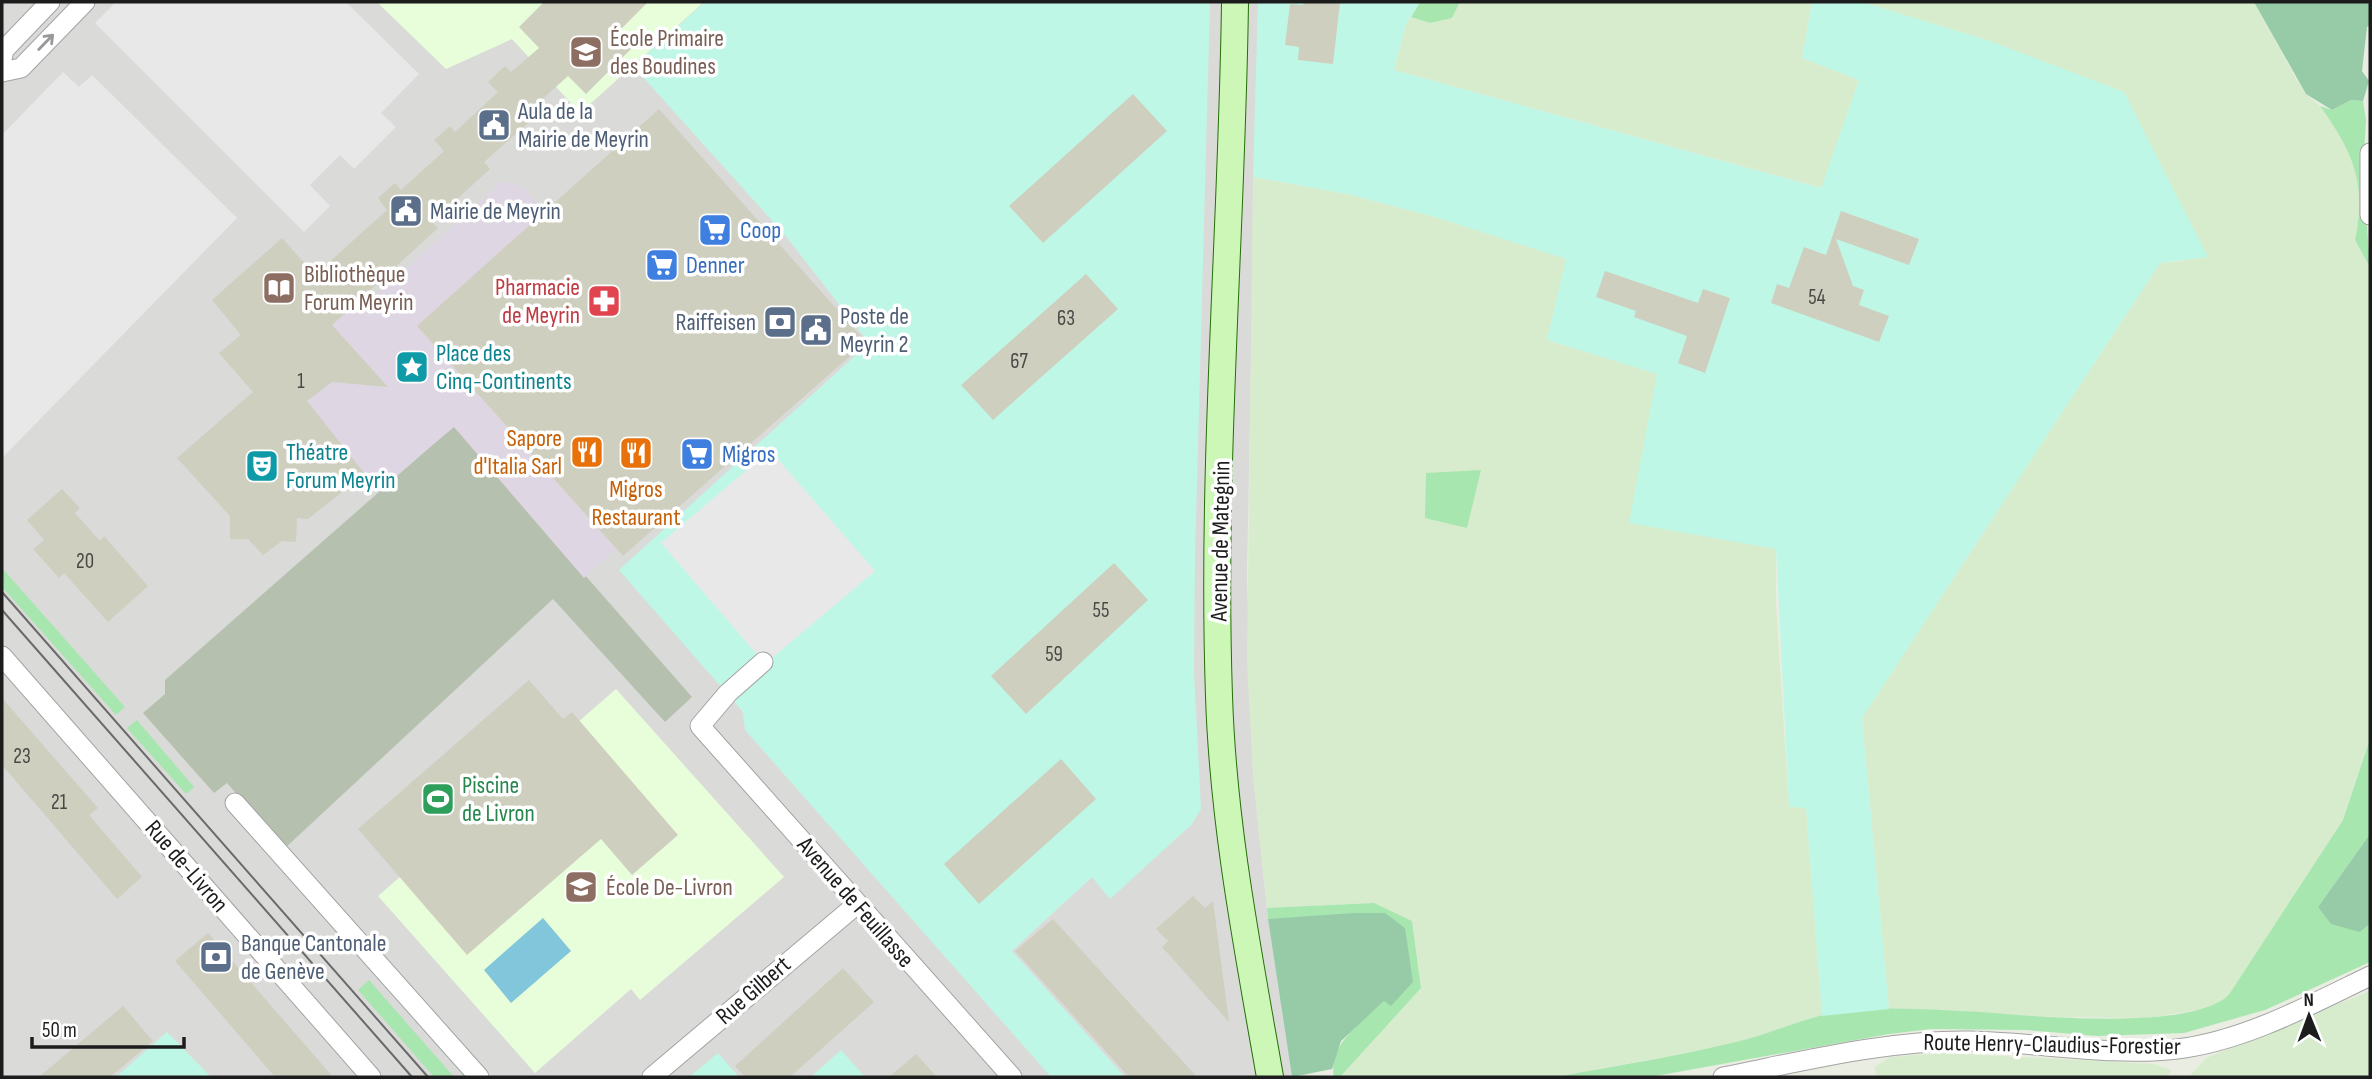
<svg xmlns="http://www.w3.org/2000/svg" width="2372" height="1079" viewBox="0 0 2372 1079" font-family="'Sofia Sans Condensed',sans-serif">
	<rect width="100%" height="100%" fill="#eaede2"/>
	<path fill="#dadad9" d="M2,2H1258L1247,576L1253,774L1268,919L1292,1077H2Z"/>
	<path fill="#e8feda" d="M377,2H704L580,113L512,39L446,69Z
		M616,689L784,877L640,1000L631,989L535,1073L378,896Z"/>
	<path fill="#b5c1ae" d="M454,426L692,697L665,722L553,599L284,849L227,783L214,793L143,713L165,694V680Z"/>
	<path fill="#d7eccd" d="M1460,2H1812L1802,58L1859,80L1822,188L1394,70L1406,24L1411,17L1430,23L1452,18Z
		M1862,2H2254L2295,77L2306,94L2320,106L2345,140L2351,157L2358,179L2360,212L2355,240L2370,267V739L2343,820L2230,993L2211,1008L2146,1018L2059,1017L1889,1009L1862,718L2160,263L2183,261L1990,41Z
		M1253,177L1347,194L1435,217L1567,259L1547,340L1658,374L1630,522L1776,549V604L1789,807H1806L1822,1016L1731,1044L1557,1077H1340L1421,987L1412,921L1374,903L1267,908L1253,774L1247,662Z
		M2370,991V1077H2189L2206,1058Z
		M1944,1053L2154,1064L2171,1070L2168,1077H1876L1875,1067L1890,1057Z"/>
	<path fill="#a8e6b0" d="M1420,2H1460L1452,18L1430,23L1411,17Z
		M2351,100L2363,101L2366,120L2363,174L2370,267L2355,240C2367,183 2353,152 2320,106L2332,110Z
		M1481,470L1467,528L1425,518L1426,473Z
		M2,568L125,707L116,715L2,587Z
		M137,720L194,787L186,794L127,728Z
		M2370,739V834L2318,907L2360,932L2370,924V962L2265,1010L2184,1033L2097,1036L2027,1030L1931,1029L1889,1034L1650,1077H1557C1618,1065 1680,1056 1740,1041C1772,1033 1804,1018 1837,1012C1884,1005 1933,1010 1981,1012C2032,1016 2198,1032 2230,993L2343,820Z
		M1374,903L1412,921L1421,988L1340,1077H1334C1327,1045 1363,1021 1384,1001L1385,913L1268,919L1267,908Z
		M369,980L454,1077H434L358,990Z"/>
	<path fill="#97cba8" d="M2254,2H2370V25L2367,27L2362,71L2369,81L2363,101L2351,100L2332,110L2306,94Z
		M2370,834V924L2360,932L2331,924L2318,907Z
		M1355,913H1385L1405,928L1413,982L1391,1006L1384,1001L1341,1041L1332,1069L1292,1077L1268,919Z"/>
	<path fill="#bff7e6" d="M705,2H1210L1195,557L1194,672L1201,809L1192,824L1110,899L1092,877L1012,951L1125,1077H1051L745,730L743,712L619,570L869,343L785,235L633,66Z
		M1258,2H1420L1406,24L1394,70L1821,188L1859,80L1802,58L1812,2H1862L1990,41L2124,92L2208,257L2160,263L1862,718L1889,1009L1822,1016L1806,808L1789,807L1776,549L1629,523L1657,374L1547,340L1566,259L1435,217L1347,194L1253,177Z
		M167,1032L211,1077H116Z
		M841,1050L865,1077H811Z
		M718,1053L739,1077H689Z"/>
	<path fill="#81c6da" d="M543,918L571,951L511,1003L484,970Z"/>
	<path fill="#e8e8e8" d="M116,2H346L419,74L381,113L396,127L354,169L340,155L310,185L330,206L304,232L95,23Z
		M63,72L79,87L92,75L237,218L2,458V135Z
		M770,450L875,571L765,664L661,543Z"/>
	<path fill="#ded6e3" d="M503,181L523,187L545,212L417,327L616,549L584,578L454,427L385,485L365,474L299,392L312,381L322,390L332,382L387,387L348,343L319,336L355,305L367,304Z"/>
	<path fill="#cecfbf" d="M544,2H648L619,31L634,46L586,94L568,76L537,104L543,110L484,162L490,169L432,222L438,228L332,325L388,387L332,382L307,401L365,474L308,519L297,518L296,542L282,541L263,555L248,539H230V516L177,458L253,392L219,353L241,335L212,300L282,238L315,275L387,210L378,198L395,183L401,190L444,151L434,140L450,126L455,132L498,92L488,82L505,66L511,72L539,48L519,27Z
		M1304,2H1340L1333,64L1298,60L1299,47L1285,45L1290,4L1303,5Z
		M1133,94L1167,131L1043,243L1009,206Z
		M659,109L866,342L623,556L417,326Z
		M1841,211L1919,239L1909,265L1836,239L1853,286L1864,290L1859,305L1889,316L1879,342L1771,303L1777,284L1789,288L1804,247L1826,255Z
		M1605,271L1698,303L1703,289L1730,298L1705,373L1678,363L1687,336L1634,317L1636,311L1596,297Z
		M1086,274L1118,309L993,420L961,385Z
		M62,489L80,508L75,513L100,541L104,536L148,586L108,622L64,573L59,578L33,549L44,540L27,520Z
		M1114,563L1148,600L1026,714L991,676Z
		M529,680L563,719L572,712L678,835L632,875L601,839L467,955L358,829Z
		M2,698L98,808L89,815L142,877L117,899L2,765Z
		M1061,759L1096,799L979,904L944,864Z
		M1193,896L1205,908L1213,901L1229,1022L1162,947L1168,941L1156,929Z
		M1053,919L1197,1077H1129L1015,951Z
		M208,933L333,1077H275L175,961Z
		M843,968L874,1002L790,1077H745L735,1066Z
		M123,1006L153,1041L110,1077H39Z
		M916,1054L937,1077H889Z"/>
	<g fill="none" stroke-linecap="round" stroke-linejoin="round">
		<defs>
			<path id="street" d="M2,59L4,50L50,2
				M2,72L21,68L85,2
				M2370,153V215
				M2,656L371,1077
				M763,662L728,693L700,726L1012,1077
				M235,803L479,1077
				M652,1077L856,905
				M1723,1077C1804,1061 1886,1040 1970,1041C2035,1042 2113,1057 2177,1049C2244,1041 2310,1005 2370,976"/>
			<path id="secondary" d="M1235,2C1232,233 1211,465 1219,696C1223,824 1248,951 1270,1077"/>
		</defs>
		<use href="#street" stroke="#a3a3a3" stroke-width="21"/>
		<use href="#secondary" stroke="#246e08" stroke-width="28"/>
		<use href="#street" stroke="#fff" stroke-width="19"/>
		<use href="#secondary" stroke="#ccf7b6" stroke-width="26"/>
		<path stroke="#6a6a6a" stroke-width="2" d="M2,592L428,1077
			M2,610L412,1077"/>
	</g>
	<defs><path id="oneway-shaft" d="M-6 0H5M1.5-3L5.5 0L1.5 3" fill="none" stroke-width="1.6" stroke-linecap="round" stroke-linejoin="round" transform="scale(1.75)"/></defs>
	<use stroke="#999" href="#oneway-shaft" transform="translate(46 42) rotate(-46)"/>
	<defs>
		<symbol id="school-square" viewBox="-11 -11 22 22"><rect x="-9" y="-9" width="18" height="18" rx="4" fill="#8d6e63" stroke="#fff"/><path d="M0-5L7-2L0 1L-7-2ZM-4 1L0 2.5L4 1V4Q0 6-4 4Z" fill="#fff"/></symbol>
		<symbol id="civic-square" viewBox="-11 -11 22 22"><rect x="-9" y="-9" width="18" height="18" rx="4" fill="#5c6f8a" stroke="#fff"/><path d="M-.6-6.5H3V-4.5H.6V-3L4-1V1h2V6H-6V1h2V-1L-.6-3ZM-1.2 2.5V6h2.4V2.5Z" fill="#fff"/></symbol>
		<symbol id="supermarket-square" viewBox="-11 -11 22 22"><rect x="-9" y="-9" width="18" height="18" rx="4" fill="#3f7fe0" stroke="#fff"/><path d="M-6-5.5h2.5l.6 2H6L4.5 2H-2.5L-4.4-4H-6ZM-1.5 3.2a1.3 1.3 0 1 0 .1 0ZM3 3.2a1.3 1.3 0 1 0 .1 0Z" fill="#fff"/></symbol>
		<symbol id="library-square" viewBox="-11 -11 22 22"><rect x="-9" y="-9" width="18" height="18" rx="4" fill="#8d6e63" stroke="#fff"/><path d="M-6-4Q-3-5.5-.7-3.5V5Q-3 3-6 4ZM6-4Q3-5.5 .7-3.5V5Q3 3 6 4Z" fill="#fff"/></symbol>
		<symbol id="pharmacy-square" viewBox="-11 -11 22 22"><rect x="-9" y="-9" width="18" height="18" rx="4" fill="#e0444e" stroke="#fff"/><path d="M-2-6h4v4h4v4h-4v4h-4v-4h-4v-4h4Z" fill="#fff"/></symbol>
		<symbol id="bank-square" viewBox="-11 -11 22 22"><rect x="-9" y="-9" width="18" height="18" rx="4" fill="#5c6f8a" stroke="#fff"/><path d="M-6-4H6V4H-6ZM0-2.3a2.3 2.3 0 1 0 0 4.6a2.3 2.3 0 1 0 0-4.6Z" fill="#fff"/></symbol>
		<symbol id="sight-square" viewBox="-11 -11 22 22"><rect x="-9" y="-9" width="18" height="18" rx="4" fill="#0f9aa8" stroke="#fff"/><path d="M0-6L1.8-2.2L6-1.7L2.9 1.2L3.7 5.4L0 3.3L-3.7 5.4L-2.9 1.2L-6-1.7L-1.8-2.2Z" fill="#fff"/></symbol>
		<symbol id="restaurant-square" viewBox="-11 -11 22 22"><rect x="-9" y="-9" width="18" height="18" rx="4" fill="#e8710a" stroke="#fff"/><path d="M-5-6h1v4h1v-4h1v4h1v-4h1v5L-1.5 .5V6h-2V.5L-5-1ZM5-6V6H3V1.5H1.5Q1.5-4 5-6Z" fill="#fff"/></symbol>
		<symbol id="theatre-square" viewBox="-11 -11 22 22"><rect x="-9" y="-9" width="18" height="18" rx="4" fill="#0f9aa8" stroke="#fff"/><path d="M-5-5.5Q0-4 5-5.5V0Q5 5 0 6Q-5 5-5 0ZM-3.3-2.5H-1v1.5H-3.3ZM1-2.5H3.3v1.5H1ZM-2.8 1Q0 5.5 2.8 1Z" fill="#fff"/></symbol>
		<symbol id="stadium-square" viewBox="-11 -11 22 22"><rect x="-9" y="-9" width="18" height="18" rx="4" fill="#2e9e5b" stroke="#fff"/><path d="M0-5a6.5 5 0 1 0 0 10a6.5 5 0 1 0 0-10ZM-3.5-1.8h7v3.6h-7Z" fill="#fff"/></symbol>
	</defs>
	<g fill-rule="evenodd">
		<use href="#school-square" x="567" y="33" width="38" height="38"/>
		<use href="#civic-square" x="475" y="106" width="38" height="38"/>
		<use href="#civic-square" x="387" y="192" width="38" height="38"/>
		<use href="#supermarket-square" x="696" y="211" width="38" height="38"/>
		<use href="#supermarket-square" x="643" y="246" width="38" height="38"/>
		<use href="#library-square" x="260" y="269" width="38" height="38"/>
		<use href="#pharmacy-square" x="585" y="282" width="38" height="38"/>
		<use href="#bank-square" x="761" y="303" width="38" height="38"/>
		<use href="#civic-square" x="797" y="311" width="38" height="38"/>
		<use href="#sight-square" x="393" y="348" width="38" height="38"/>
		<use href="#restaurant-square" x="568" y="433" width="38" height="38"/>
		<use href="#restaurant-square" x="617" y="434" width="38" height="38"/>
		<use href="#supermarket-square" x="678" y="435" width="38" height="38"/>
		<use href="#theatre-square" x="243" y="447" width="38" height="38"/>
		<use href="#stadium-square" x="419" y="780" width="38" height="38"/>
		<use href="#school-square" x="562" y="868" width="38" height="38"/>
		<use href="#bank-square" x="197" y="938" width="38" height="38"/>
	</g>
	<g text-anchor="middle" stroke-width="7" stroke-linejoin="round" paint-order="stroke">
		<g font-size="21" fill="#484945">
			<text x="1817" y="304">54</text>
			<text x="1066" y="325">63</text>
			<text x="1019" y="368">67</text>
			<text x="301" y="388">1</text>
			<text x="85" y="568">20</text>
			<text x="1101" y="617">55</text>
			<text x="1054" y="661">59</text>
			<text x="22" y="763">23</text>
			<text x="59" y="809">21</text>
		</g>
		<g font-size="24" fill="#785e54" stroke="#fff" text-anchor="start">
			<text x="610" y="46">École Primaire<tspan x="610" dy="28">des Boudines</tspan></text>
			<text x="304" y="282">Bibliothèque<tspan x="304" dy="28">Forum Meyrin</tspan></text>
			<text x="606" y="895">École De-Livron</text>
		</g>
		<g font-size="24" fill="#4e5e75" stroke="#fff" text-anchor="start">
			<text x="518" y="119">Aula de la<tspan x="518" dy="28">Mairie de Meyrin</tspan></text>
			<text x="430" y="219">Mairie de Meyrin</text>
			<text x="840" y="324">Poste de<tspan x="840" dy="28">Meyrin 2</tspan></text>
			<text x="756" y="330" text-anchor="end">Raiffeisen</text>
			<text x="241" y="951">Banque Cantonale<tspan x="241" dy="28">de Genève</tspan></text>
		</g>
		<g font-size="24" fill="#366cbe" stroke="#fff" text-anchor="start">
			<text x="740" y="238">Coop</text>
			<text x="686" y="273">Denner</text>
			<text x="722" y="462">Migros</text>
		</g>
		<g font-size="24" fill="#be3a42" stroke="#fff" text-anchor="end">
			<text x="580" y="295">Pharmacie<tspan x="580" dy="28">de Meyrin</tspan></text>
		</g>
		<g font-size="24" fill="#0d838f" stroke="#fff" text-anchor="start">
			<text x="436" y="361">Place des<tspan x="436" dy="28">Cinq-Continents</tspan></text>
			<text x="286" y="460">Théatre<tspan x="286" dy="28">Forum Meyrin</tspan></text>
		</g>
		<g font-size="24" fill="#c56008" stroke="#fff" text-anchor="end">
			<text x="562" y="446">Sapore<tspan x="562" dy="28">d'Italia Sarl</tspan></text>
			<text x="636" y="497" text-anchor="middle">Migros<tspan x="636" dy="28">Restaurant</tspan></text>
		</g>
		<g font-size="24" fill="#1c1c1c" stroke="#fff">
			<text transform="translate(1220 541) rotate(-89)" y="8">Avenue de Mategnin</text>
			<text transform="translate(187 866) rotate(49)" y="8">Rue de-Livron</text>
			<text transform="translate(856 902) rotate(49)" y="8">Avenue de Feuillasse</text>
			<text transform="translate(753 990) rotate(-41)" y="8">Rue Gilbert</text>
			<text transform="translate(2052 1044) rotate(1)" y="8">Route Henry-Claudius-Forestier</text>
		</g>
		<g font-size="24" fill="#27864d" stroke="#fff" text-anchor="start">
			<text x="462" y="793">Piscine<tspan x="462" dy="28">de Livron</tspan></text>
		</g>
	</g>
	<rect width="2372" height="1079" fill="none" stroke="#1c1c1c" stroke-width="7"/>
	<g transform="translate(2309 1016) rotate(359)" stroke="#ffffff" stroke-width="5" paint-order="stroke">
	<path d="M0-5L12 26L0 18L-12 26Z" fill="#1c1c1c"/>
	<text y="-10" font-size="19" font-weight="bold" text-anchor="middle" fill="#1c1c1c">N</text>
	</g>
	<path d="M32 1037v10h152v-10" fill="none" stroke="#1c1c1c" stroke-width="3.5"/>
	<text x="42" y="1037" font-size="21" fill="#1c1c1c" stroke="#ffffff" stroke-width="5" paint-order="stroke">50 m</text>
</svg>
